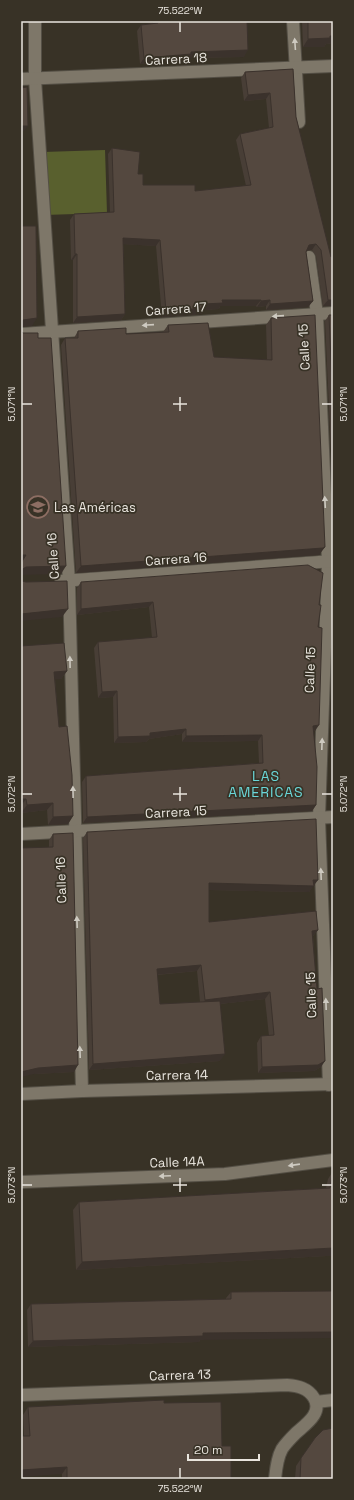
<svg xmlns="http://www.w3.org/2000/svg" width="354" height="1500" font-family="'Space Grotesk',sans-serif">
  <style>
    .green { fill: #59602e }
    .lines { fill: none; stroke-linecap: round; stroke-linejoin: round }
    .minor-casing { stroke: #544f45; stroke-width: 14 }
    .minor { stroke: #7e7769; stroke-width: 12 }
    .wall { fill: #483e36; fill-rule: evenodd }
    .shaded-wall { fill: #3b322c }
    .building { fill: #54483f; stroke: #3b322c }
    .oneway { fill: #cecac1 }
    .ticks { fill: none; stroke: #e9e5de; stroke-width: 1.5 }
    .labels { text-anchor: middle; dominant-baseline: central; stroke-width: 3.5; stroke-linejoin: round; paint-order: stroke }
    .street-label { font-size: 13px; fill: #e9e5de; stroke: #383226 }
    .poi-label { font-size: 13px; fill: #e9e5de; stroke: #383226; text-anchor: start }
    .neighbourhood-label { font-size: 14px; letter-spacing: 1px; fill: #6ad7d8; stroke: #383226 }
    .neatline { fill: none; stroke: #e9e5de; stroke-width: 1.5 }
    .ticks-label { font-size: 10px; text-anchor: middle; fill: #e9e5de }
  </style>
  <rect width="100%" height="100%" fill="#383226"/>
  <polygon class="green" points="105,150 107,213 44,215 43,152"/>
  <g class="lines">
    <g class="minor-casing">
      <g id="minor">
        <polyline points="35,21 35,79 69,581 82,1091"/>
        <polyline points="293,21 299,122"/>
        <polyline points="21,79 333,66"/>
        <polyline points="309,257 317,314 328,562 319,818 329,1085"/>
        <polyline points="21,334 333,313"/>
        <polyline points="61,581 333,561"/>
        <polyline points="21,834 333,817"/>
        <polyline points="21,1094 82,1091 333,1084"/>
        <polyline points="21,1182 225,1174 333,1160"/>
        <path d="M21 1395 287 1385C298 1386 308 1388 314 1398 323 1413 306 1424 296 1433 291 1438 286 1443 282 1449 277 1458 276 1469 275 1479"/>
        <polyline points="316,1402 333,1400"/>
      </g>
    </g>
    <use href="#minor" class="minor"/>
  </g>
  <g class="wall">
    <polygon points="153,21 247,21 244,57 188,58 186,60 140,64 137,31 141,25 153,23"/>
    <polygon points="302,21 333,21 333,43 326,44 324,47 303,47"/>
    <polygon points="293,69 296,117 331,257 333,256 333,306 323,306 316,256 312,250 306,251 306,252 313,301 308,307 266,310 266,306 257,307 256,306 220,306 219,309 204,310 201,314 162,317 156,246 123,244 125,314 121,320 73,323 73,260 71,260 70,220 74,214 110,213 108,154 112,148 138,174 143,185 195,191 246,186 236,140 240,134 269,128 266,99 244,101 241,78 245,72"/>
    <polygon points="333,135 333,151 332,137"/>
    <polygon points="329,315 333,315 333,472 332,474 325,321"/>
    <polygon points="271,318 325,547 320,553 319,555 76,573 61,345 65,338 74,338 78,331 126,334 163,332 168,325 214,357 267,360 266,325"/>
    <polygon points="81,582 319,605 315,731 313,731 316,805 312,811 83,823 82,782 86,776 259,763 258,741 182,742 182,734 149,739 146,742 114,743 113,697 98,698 94,648 98,642 152,638 149,607 77,615 77,588"/>
    <polygon points="21,646 67,671 61,679 55,679 59,727 73,816 68,824 48,825 47,810 21,813"/>
    <path d="M87 832 314 886H313L309 892 209 890V922L318 930 313 936 321 1067 314 1071 258 1073 257 1043 261 1036H269L265 999 220 1004V1061L89 1070 83 838ZM197 971 200 1002 160 1004 157 975Z"/>
    <polygon points="53,834 74,1072 34,1074 49,847 49,840"/>
    <polygon points="333,1171 333,1256 327,1256 76,1270 73,1210 79,1202 326,1188 328,1179"/>
    <polygon points="333,1291 200,1340 199,1342 28,1347 27,1310 31,1304 226,1299 226,1298 231,1292"/>
    <polygon points="164,1403 222,1446 231,1479 62,1479 62,1474 24,1436 23,1415 28,1407"/>
    <polygon points="315,1438 333,1479 295,1479 296,1466"/>
  </g>
  <g class="shaded-wall">
    <polygon points="330,36 333,36 333,43 326,44 324,47 303,47 308,39"/>
    <polygon points="248,50 244,57 188,58 186,60 140,64 144,58 191,52"/>
    <polygon points="270,93 266,99 244,101 248,95"/>
    <polygon points="21,126 28,126 24,131 21,131"/>
    <polygon points="123,238 160,240 156,246 119,244"/>
    <polygon points="316,244 312,250 305,251 309,245"/>
    <polygon points="75,254 77,254 73,260 71,260"/>
    <polygon points="222,300 261,300 256,306 220,306 219,309 204,310 201,314 162,317 166,311"/>
    <polygon points="270,300 266,306 257,307 261,301"/>
    <polygon points="328,300 333,300 333,306 323,306"/>
    <polygon points="313,301 308,307 266,310 270,304"/>
    <polygon points="125,314 121,320 73,323 77,317"/>
    <polygon points="37,318 32,326 21,327 21,322 23,320"/>
    <polygon points="325,547 319,555 76,573 81,566"/>
    <polygon points="21,555 26,555 21,562"/>
    <polygon points="66,566 61,574 21,575 21,570 26,567"/>
    <polygon points="153,602 149,607 77,615 81,609"/>
    <polygon points="68,609 62,617 21,621 21,614"/>
    <polygon points="67,671 61,679 49,680 54,672"/>
    <polygon points="117,691 113,697 98,698 102,692"/>
    <polygon points="319,725 315,731 309,732 313,726"/>
    <polygon points="186,729 182,734 149,739 146,742 114,743 118,737"/>
    <polygon points="262,735 258,741 182,742 186,736"/>
    <polygon points="21,799 26,799 21,806"/>
    <polygon points="53,803 47,810 21,813 27,805"/>
    <polygon points="316,805 312,811 83,823 87,817"/>
    <polygon points="73,816 68,824 48,825 53,817"/>
    <polygon points="318,880 309,892 205,890 209,883"/>
    <polygon points="318,930 313,936 308,937 312,931"/>
    <polygon points="201,965 197,971 153,975 157,969"/>
    <polygon points="270,992 265,999 201,1006 205,1000"/>
    <polygon points="225,1054 220,1061 89,1070 93,1064"/>
    <polygon points="325,1061 321,1067 314,1071 258,1073 262,1067"/>
    <polygon points="78,1065 74,1072 34,1074 21,1077 21,1072 38,1068"/>
    <polygon points="333,1248 333,1256 327,1256 76,1270 82,1262"/>
    <polygon points="333,1332 333,1338 200,1340 199,1342 28,1347 33,1341 203,1333"/>
    <polygon points="67,1467 62,1474 21,1477 21,1470"/>
  </g>
  <g class="building">
    <polygon points="158,21 247,21 248,50 191,52 191,54 144,58 141,25 158,23"/>
    <polygon points="308,21 333,21 333,36 330,36 330,38 308,39"/>
    <polygon points="293,69 296,117 331,257 333,256 333,300 328,300 321,250 316,244 309,245 306,252 313,301 270,304 270,300 261,301 261,300 222,300 223,303 204,304 205,308 166,311 160,240 123,238 125,314 77,317 77,254 75,254 74,214 114,212 112,148 140,152 138,174 143,174 143,185 195,185 195,191 251,185 240,134 273,127 270,93 248,95 245,72"/>
    <polygon points="27,87 28,126 21,126 21,88"/>
    <polygon points="21,226 36,226 37,318 23,320 21,323"/>
    <polygon points="315,315 325,547 323,548 81,566 65,338 78,338 78,331 126,328 126,334 169,332 168,325 208,323 214,357 272,360 271,318"/>
    <polygon points="329,315 333,315 333,407"/>
    <polygon points="21,331 23,333 38,333 38,338 51,338 66,566 26,567 21,570 21,563 26,555 21,555"/>
    <polygon points="308,565 323,573 319,605 321,605 318,627 322,628 319,725 313,726 317,767 316,805 87,817 86,776 263,763 262,735 186,736 186,729 150,733 150,736 118,737 117,691 102,692 98,642 157,637 153,602 81,609 81,582"/>
    <polygon points="21,578 22,581 26,582 67,581 68,609 21,614"/>
    <polygon points="64,643 67,671 54,672 59,727 67,726 72,775 73,816 53,817 53,803 27,805 26,799 21,799 21,646"/>
    <polygon points="316,819 318,880 313,880 314,886 209,883 209,922 316,911 318,930 312,931 317,989 322,988 325,1061 318,1065 262,1067 261,1036 274,1035 270,992 205,1000 201,965 157,969 160,1004 220,1001 225,1054 93,1064 87,832"/>
    <polygon points="73,833 78,1065 38,1068 21,1072 21,848 53,847 53,834"/>
    <polygon points="333,1173 333,1248 82,1262 79,1202 330,1188"/>
    <polygon points="333,1291 333,1332 203,1333 203,1336 33,1341 31,1304 231,1299 231,1292"/>
    <polygon points="164,1400 164,1403 221,1402 222,1446 231,1446 231,1479 67,1479 67,1467 21,1470 21,1436 30,1436 28,1407"/>
    <polygon points="333,1428 333,1479 300,1479 301,1458 315,1438 323,1430"/>
  </g>
  <defs><path id="oneway-solid" d="M-6-.8H1V-3.2L6.5 0L1 3.2V.8H-6Z"/></defs>
  <g class="oneway">
    <use href="#oneway-solid" transform="translate(295 44) rotate(-94)"/>
    <use href="#oneway-solid" transform="translate(278 316) rotate(176)"/>
    <use href="#oneway-solid" transform="translate(148 325) rotate(176)"/>
    <use href="#oneway-solid" transform="translate(325 502) rotate(-93)"/>
    <use href="#oneway-solid" transform="translate(70 662) rotate(-91)"/>
    <use href="#oneway-solid" transform="translate(322 744) rotate(-88)"/>
    <use href="#oneway-solid" transform="translate(73 792) rotate(-91)"/>
    <use href="#oneway-solid" transform="translate(321 874) rotate(-92)"/>
    <use href="#oneway-solid" transform="translate(77 922) rotate(-92)"/>
    <use href="#oneway-solid" transform="translate(326 1004) rotate(-92)"/>
    <use href="#oneway-solid" transform="translate(80 1052) rotate(-92)"/>
    <use href="#oneway-solid" transform="translate(294 1165) rotate(172)"/>
    <use href="#oneway-solid" transform="translate(165 1176) rotate(178)"/>
  </g>
  <path class="ticks" d="M180 22V32M180 397V411M22 404H32M173 404H187M322 404H332M180 787V801M22 794H32M173 794H187M322 794H332M180 1178V1192M22 1185H32M173 1185H187M322 1185H332M180 1468V1478"/>
  <defs>
    <g id="school-ring" transform="scale(1.15)"><circle r="9.5" fill="#383226" stroke="#8d6e63" stroke-width="1.5"/><path d="M0-5L7-2L0 1L-7-2ZM-4 1L0 2.5L4 1V4Q0 6-4 4Z" fill="#8d6e63"/></g>
  </defs>
  <g fill-rule="evenodd">
    <use href="#school-ring" x="38" y="507"/>
  </g>
  <g class="labels">
    <g class="street-label">
      <text transform="translate(176 59) rotate(-3)">Carrera 18</text>
      <text transform="translate(176 309) rotate(-4)">Carrera 17</text>
      <text transform="translate(304 347) rotate(-93)">Calle 15</text>
      <text transform="translate(53 556) rotate(-94)">Calle 16</text>
      <text transform="translate(176 559) rotate(-4)">Carrera 16</text>
      <text transform="translate(310 670) rotate(-88)">Calle 15</text>
      <text transform="translate(176 812) rotate(-3)">Carrera 15</text>
      <text transform="translate(61 880) rotate(-92)">Calle 16</text>
      <text transform="translate(311 995) rotate(-92)">Calle 15</text>
      <text transform="translate(177 1075) rotate(-1)">Carrera 14</text>
      <text transform="translate(177 1162) rotate(-2)">Calle 14A</text>
      <text transform="translate(180 1375) rotate(-2)">Carrera 13</text>
    </g>
    <g class="poi-label">
      <text x="54" y="507">Las Américas</text>
    </g>
    <g class="neighbourhood-label">
      <text x="266" y="776">LAS<tspan x="266" dy="16">AMERICAS</tspan></text>
    </g>
  </g>
  <rect width="354" height="1500" fill="none" stroke="#383226" stroke-width="44"/>
  <path d="M188 1454v6h71v-6" fill="none" stroke="#e9e5de" stroke-width="2"/>
  <text x="194" y="1454" font-size="12" fill="#e9e5de" stroke="#383226" stroke-width="3" paint-order="stroke">20 m</text>
  <rect x="22" y="22" width="310" height="1456" class="neatline"/>
  <g class="ticks-label">
    <text x="180" y="14">75.522°W</text>
    <text transform="translate(11 404) rotate(-90)" y="4">5.071°N</text>
    <text transform="translate(343 404) rotate(-90)" y="4">5.071°N</text>
    <text transform="translate(11 794) rotate(-90)" y="4">5.072°N</text>
    <text transform="translate(343 794) rotate(-90)" y="4">5.072°N</text>
    <text transform="translate(343 1185) rotate(-90)" y="4">5.073°N</text>
    <text transform="translate(11 1185) rotate(-90)" y="4">5.073°N</text>
    <text x="180" y="1492">75.522°W</text>
  </g>
</svg>
